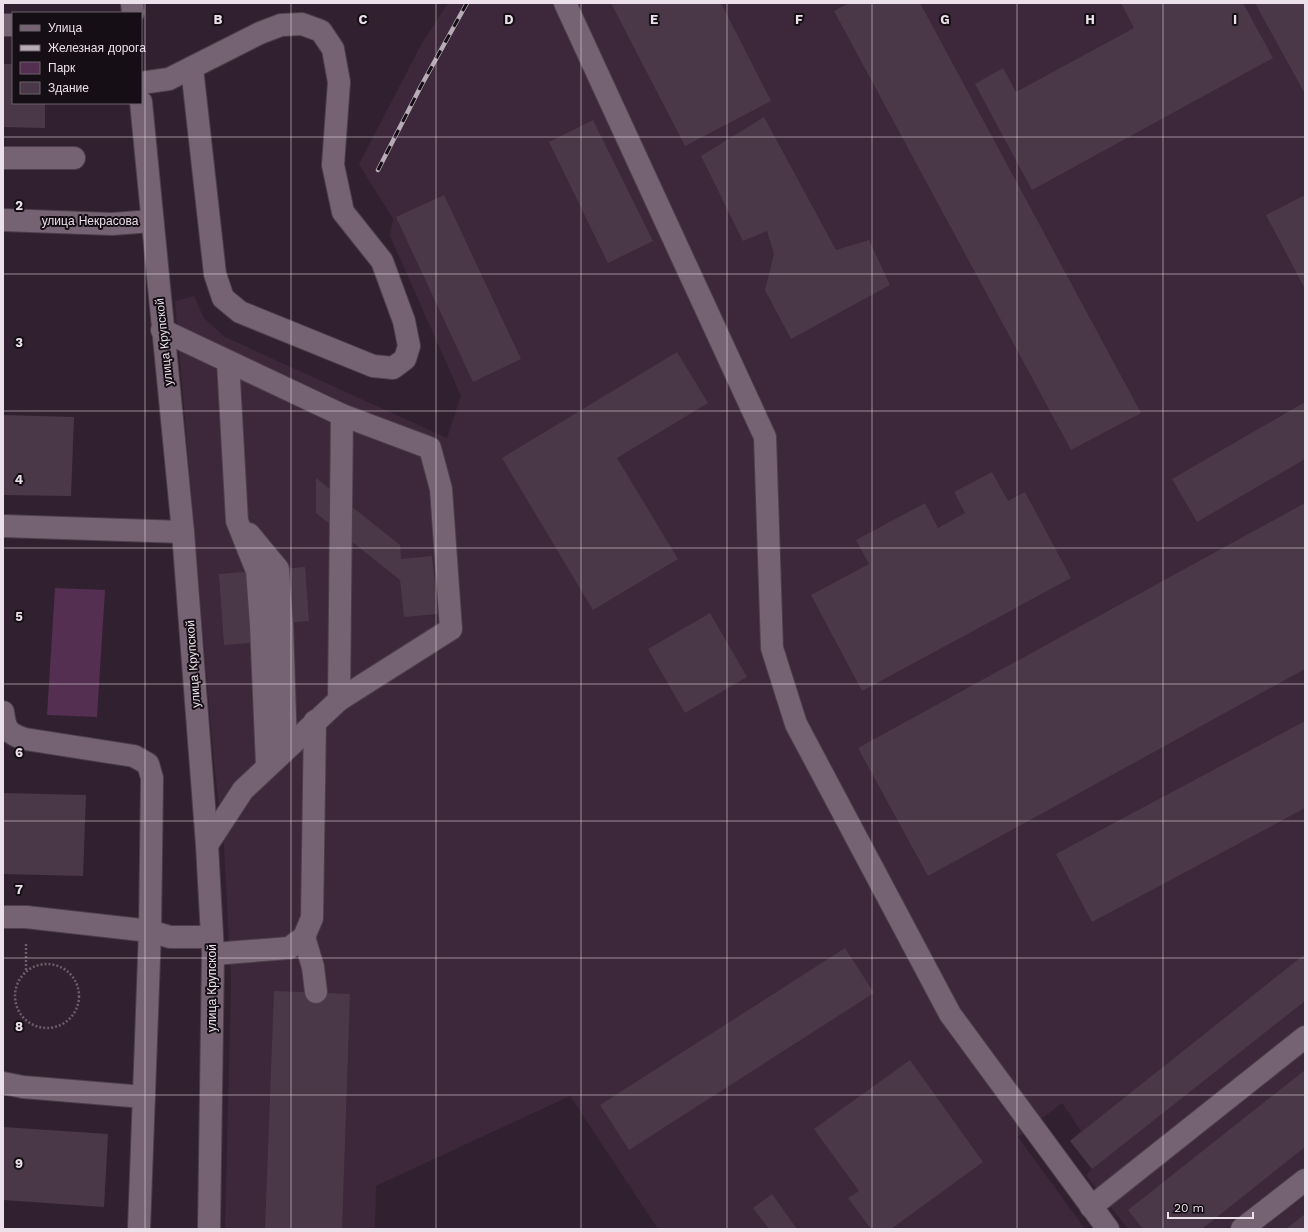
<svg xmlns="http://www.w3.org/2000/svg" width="1308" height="1232" font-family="'Work Sans',sans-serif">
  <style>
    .built { fill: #3c273b }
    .green { fill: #542f51 }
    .building { fill: #4a3848 }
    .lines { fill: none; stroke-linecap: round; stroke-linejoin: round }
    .minor-casing { stroke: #4c3e4a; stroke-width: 24 }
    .path { stroke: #6b5d6a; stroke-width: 2.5; stroke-dasharray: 2 2; stroke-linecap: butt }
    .minor { stroke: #756374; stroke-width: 22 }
    .rail-casing { stroke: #b7abb6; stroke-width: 4.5 }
    .rail { stroke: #150e14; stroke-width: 3; stroke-dasharray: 9; stroke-linecap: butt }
    .grid { fill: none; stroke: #ece1ea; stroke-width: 1; stroke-opacity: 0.55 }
    .labels { text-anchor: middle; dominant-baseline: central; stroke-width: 4; stroke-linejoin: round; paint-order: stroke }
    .street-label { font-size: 12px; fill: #ece1ea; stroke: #150e14 }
    .grid-label { font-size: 13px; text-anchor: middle; font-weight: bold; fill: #ece1ea; stroke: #150e14; stroke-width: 4; stroke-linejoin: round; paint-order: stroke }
  </style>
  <rect width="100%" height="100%" fill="#312130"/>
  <polygon class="built" points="448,3 1305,3 1305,1229 1128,1229 1086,1175 1092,1169 1070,1141 1081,1131 1062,1103 1018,1137 1085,1229 658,1229 570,1096 376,1186 375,1229 225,1229 231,981 224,846 214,763 175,301 194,296 204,318 225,337 447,438 461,396 390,236 393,219 359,164 422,43"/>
  <polygon class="green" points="55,588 105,590 97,717 47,715"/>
  <g class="building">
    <polygon points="611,3 721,3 771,101 685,146"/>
    <polygon points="849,3 920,3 1141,413 1071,450 834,11"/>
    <polygon points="1121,3 1243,3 1273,58 1032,190 975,84 1003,68 1016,92 1134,28"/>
    <polygon points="1255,3 1305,3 1305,94"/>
    <polygon points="3,64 13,64 13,103 45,103 45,128 3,127"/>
    <polygon points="764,117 836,250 869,240 890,285 791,339 765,290 774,254 767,231 743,241 701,156"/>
    <polygon points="593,120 653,241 608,263 549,142"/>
    <polygon points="444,195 521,359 473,382 396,217"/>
    <polygon points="1305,195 1305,289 1266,215"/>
    <polygon points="677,352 708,403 617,458 678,559 593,610 502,458"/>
    <polygon points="1305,402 1305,459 1197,522 1172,479"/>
    <polygon points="3,415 74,417 71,496 3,495"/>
    <polygon points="992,472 1008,501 1025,492 1071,578 862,691 811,595 869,564 856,540 925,503 938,528 965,513 954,492"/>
    <polygon points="316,478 400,545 401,559 432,556 438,614 404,617 400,580 316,513"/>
    <polygon points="1305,503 1305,669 928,876 858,748"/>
    <polygon points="305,567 309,621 251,626 252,643 224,645 219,574"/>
    <polygon points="710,613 747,677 685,713 648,649"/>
    <polygon points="1305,721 1305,808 1092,922 1056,854"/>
    <polygon points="3,793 86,795 83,876 3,874"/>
    <polygon points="845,948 874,993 629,1150 600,1105"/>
    <polygon points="1305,954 1305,1001 1092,1169 1070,1141"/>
    <polygon points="274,991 350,994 342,1229 265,1229"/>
    <polygon points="910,1060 983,1162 891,1229 871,1229 848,1198 859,1191 814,1129"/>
    <polygon points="1305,1070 1305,1147 1202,1229 1143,1229 1128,1210"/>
    <polygon points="3,1127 108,1134 104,1207 3,1200"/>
    <polygon points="772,1194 797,1229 769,1229 753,1208"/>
    <polygon points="1305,1214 1305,1229 1286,1229"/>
  </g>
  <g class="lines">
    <g class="minor-casing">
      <g id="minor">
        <polyline points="132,3 133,13"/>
        <polyline points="565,3 765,437 772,648 796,724 950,1014 1108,1229"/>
        <polyline points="3,25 13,25"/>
        <polyline points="141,83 169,79 260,33 281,25 302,24 321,31 333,49 339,82 333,165 343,212 382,261 404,321 409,346 405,359 393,368 373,366 240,312 223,298 215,274 192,68"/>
        <polyline points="141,102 183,532 207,845 213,954 209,1229"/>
        <polyline points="3,158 74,158"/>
        <polyline points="3,220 112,224 152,221"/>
        <polyline points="162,330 342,415 339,700 243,790 207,845"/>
        <polyline points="228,362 237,521 257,571 261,625 267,765"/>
        <polyline points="3,526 183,532"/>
        <polyline points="249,534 278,569 282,624 286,748"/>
        <polyline points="339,700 451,629 441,489 430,448 342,415"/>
        <path d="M3 712C5 729 8 734 25 739L134 756 148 764 152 778 150 931 139 1229"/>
        <polyline points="3,917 26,917 150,931 170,937 212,937"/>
        <polyline points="304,937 313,967 316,992"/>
        <polyline points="213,954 289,948 304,937 312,918 315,721"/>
        <polyline points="3,1083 23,1087 144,1097"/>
        <polyline points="1091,1207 1305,1037"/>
        <polyline points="1242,1229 1305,1180"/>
      </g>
    </g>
    <g class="path">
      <circle cx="47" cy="996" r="32"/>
      <polyline points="26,970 26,943"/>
    </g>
    <use href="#minor" class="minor"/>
    <g class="rail-casing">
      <polyline id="rail" points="378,170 421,86 467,3"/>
    </g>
    <use href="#rail" class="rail"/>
  </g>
  <path class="grid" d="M145 3V1229M291 3V1229M436 3V1229M581 3V1229M727 3V1229M872 3V1229M1017 3V1229M1163 3V1229M3 137H1305M3 274H1305M3 411H1305M3 548H1305M3 684H1305M3 821H1305M3 958H1305M3 1095H1305"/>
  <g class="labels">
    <g class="street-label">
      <text x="90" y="221">улица Некрасова</text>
      <text transform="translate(164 342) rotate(-96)">улица Крупской</text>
      <text transform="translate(193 664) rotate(-94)">улица Крупской</text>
      <text transform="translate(212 988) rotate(-90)">улица Крупской</text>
    </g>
  </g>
  <g class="grid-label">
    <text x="218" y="24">B</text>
    <text x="363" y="24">C</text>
    <text x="509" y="24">D</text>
    <text x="654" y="24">E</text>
    <text x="799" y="24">F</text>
    <text x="945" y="24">G</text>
    <text x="1090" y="24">H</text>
    <text x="1235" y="24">I</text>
    <text x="19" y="210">2</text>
    <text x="19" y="347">3</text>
    <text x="19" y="484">4</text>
    <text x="19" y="621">5</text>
    <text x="19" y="757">6</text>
    <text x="19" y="894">7</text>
    <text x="19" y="1031">8</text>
    <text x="19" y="1168">9</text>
  </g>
  <rect width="1308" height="1232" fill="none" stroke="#ece1ea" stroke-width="8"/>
  <rect x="12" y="12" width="130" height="92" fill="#150e14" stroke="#6b626a"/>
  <rect x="20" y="25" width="20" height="6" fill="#756374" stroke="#6b626a"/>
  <text x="48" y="32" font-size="12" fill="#ece1ea">Улица</text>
  <rect x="20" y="45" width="20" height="6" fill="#b7abb6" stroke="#6b626a"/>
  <text x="48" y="52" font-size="12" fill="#ece1ea">Железная дорога</text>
  <rect x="20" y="62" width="20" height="12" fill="#542f51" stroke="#6b626a"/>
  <text x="48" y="72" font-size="12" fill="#ece1ea">Парк</text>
  <rect x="20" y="82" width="20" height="12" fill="#4a3848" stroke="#6b626a"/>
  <text x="48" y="92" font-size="12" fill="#ece1ea">Здание</text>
  <path d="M1168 1212v6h85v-6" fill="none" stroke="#ece1ea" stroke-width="2"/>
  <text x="1174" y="1212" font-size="12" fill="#ece1ea" stroke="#150e14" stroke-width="3" paint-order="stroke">20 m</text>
</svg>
